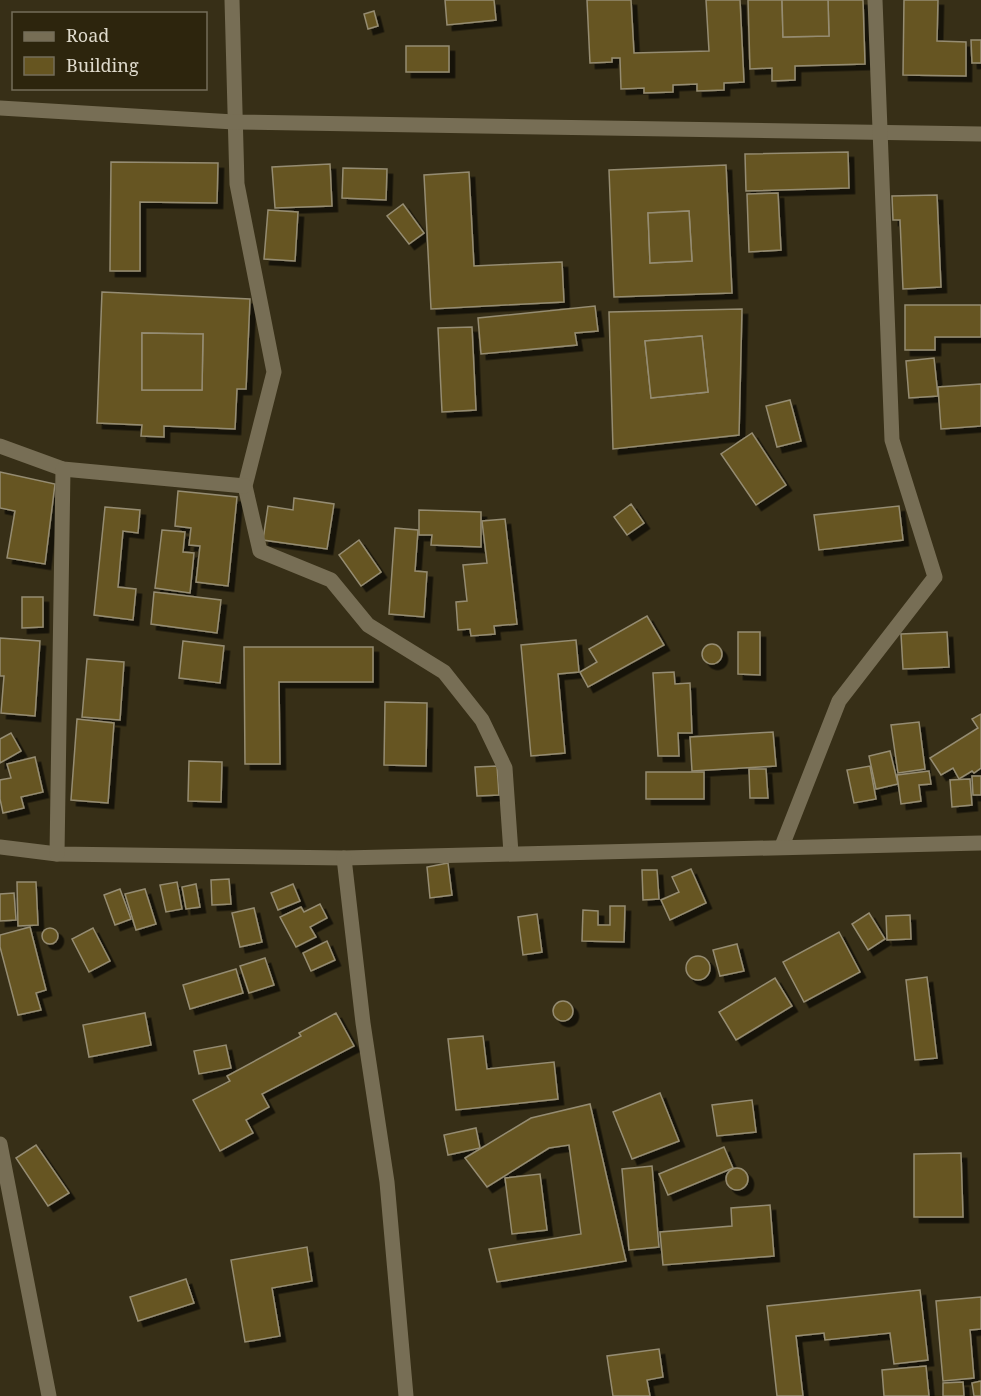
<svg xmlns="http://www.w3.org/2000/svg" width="981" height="1396" font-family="'Noto Serif',serif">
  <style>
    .building { fill: #665520; stroke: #958c72; stroke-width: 1.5; fill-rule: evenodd; filter: url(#shadow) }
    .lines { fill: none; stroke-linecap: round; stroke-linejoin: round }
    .street { stroke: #776e55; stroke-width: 15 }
  </style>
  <defs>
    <filter id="shadow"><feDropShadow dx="5.5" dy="5.5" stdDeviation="0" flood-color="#0009"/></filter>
  </defs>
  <rect width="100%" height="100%" fill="#372f17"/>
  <g class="building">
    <polygon points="445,0 494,0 496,20 447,25"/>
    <polygon points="587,0 631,0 634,53 709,51 706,0 740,0 744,82 724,83 724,90 697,91 697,84 673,85 673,92 644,93 644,88 621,89 620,58 612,58 612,62 590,63"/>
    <polygon points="748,0 782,0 783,37 829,36 828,0 863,0 865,64 795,66 795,80 772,81 772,68 750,69"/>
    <polygon points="782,0 828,0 829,36 783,37"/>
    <polygon points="904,0 938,0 937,41 966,42 966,76 903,75"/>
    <polygon points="374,11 378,26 368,29 364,14"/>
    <polygon points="971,40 981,40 981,63 972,63"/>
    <rect x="406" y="46" width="43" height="26"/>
    <polygon points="848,152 849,188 746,191 745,154"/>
    <polygon points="111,162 218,163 217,203 140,202 140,271 110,271"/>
    <polygon points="330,164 332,206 275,208 272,167"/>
    <path d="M726 165 732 293 614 297 609 170ZM689 211 692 261 650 263 648 213Z"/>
    <polygon points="343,168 387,169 386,200 342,198"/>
    <polygon points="469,172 474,266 562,262 564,302 431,309 424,175"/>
    <polygon points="778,193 781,250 749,252 747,194"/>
    <polygon points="937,195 941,287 903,289 900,220 893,220 892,196"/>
    <polygon points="403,204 424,233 409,244 387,216"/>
    <polygon points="268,210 298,212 295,261 264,259"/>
    <polygon points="689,211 692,261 650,263 648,213"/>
    <path d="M102 292 250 299 246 389H237L235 429 164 426V437L141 436 142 425 97 423ZM142 333 203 334 202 390H142Z"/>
    <polygon points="905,305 981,305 981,337 935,337 935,350 905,350"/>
    <polygon points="595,306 598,331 575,333 577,345 481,354 478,318"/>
    <path d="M742 309 739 435 613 449 609 312ZM702 336 708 392 651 398 645 341Z"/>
    <polygon points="472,327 476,410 442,412 438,328"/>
    <polygon points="142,333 203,334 202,390 142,390"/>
    <polygon points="702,336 708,392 651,398 645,341"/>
    <polygon points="934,358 938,396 909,398 906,361"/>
    <polygon points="981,384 981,426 941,429 938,387"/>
    <polygon points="790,400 801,441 777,447 766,406"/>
    <polygon points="752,433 786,485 756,505 721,454"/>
    <polygon points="0,472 55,484 45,564 7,558 15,511 0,508"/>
    <polygon points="178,491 237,497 228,586 196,582 200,546 189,545 191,528 175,526"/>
    <polygon points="294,498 334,504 327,549 263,540 268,506 293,510"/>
    <polygon points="631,504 644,523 627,535 614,517"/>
    <polygon points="899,506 903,540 819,550 814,515"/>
    <polygon points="105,507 140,510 138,533 123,531 118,587 136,589 133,620 94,615"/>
    <polygon points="419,510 481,512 481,547 431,545 432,535 419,535"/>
    <polygon points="505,519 517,624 494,626 495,634 471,636 470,629 458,630 456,602 467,601 463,565 487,563 482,521"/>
    <polygon points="395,528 418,530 415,571 427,572 424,617 389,614"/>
    <polygon points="162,530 185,532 183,552 194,553 190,593 155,588"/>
    <polygon points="359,540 381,572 361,586 339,555"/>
    <polygon points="154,592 221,600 217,633 151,624"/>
    <polygon points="22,597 43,597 43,627 22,628"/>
    <polygon points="647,616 664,645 588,687 580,672 597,662 589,649"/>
    <polygon points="738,632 760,632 760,675 738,674"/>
    <polygon points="947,632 949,667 903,669 901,634"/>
    <polygon points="0,638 40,641 35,716 1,713 4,676 0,676"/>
    <polygon points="576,640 579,672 558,674 565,753 531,756 521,645"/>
    <polygon points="183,641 224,646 220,683 179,678"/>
    <circle cx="712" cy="654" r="10"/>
    <polygon points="244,647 373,647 373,682 279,682 280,764 245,764"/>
    <polygon points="87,659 124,662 120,720 82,717"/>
    <polygon points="674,672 675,684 690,683 692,733 678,733 679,756 658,756 653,673"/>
    <polygon points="385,702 427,703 426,766 384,765"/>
    <polygon points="981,714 981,768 974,773 972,771 959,779 953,768 941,775 930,758 978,728 972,719"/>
    <polygon points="77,719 114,723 108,803 71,800"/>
    <polygon points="919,722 925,769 898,773 891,725"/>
    <polygon points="773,732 776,766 692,771 690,737"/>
    <polygon points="11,733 21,751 0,763 0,739"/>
    <polygon points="890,751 898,784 876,789 869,756"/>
    <polygon points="35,757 43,792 21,797 24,808 3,813 0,799 0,780 11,778 7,764"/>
    <polygon points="189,761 222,762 221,802 188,801"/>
    <polygon points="497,766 499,795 477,796 475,767"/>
    <polygon points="870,766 876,799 854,803 847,770"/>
    <polygon points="749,769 766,769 768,798 750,798"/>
    <polygon points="929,771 931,784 919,785 921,801 901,804 897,775"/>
    <rect x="646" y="772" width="58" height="27"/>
    <polygon points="972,776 981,776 981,795 973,795"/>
    <polygon points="970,779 972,805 952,807 950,780"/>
    <polygon points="448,863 452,895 430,898 427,867"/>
    <polygon points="691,869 706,903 670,920 661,900 679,892 672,877"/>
    <polygon points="642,870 657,870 659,899 643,900"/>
    <polygon points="229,879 231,904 212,905 211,880"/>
    <polygon points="17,882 36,882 38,925 18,926"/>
    <polygon points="177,882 182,909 166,912 160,885"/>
    <polygon points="196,884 200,907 186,909 182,887"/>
    <polygon points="293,884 300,901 278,910 271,893"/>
    <polygon points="120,889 131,919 115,925 104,895"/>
    <polygon points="145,889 156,924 136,930 125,894"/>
    <polygon points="14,893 16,920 0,921 0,894"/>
    <polygon points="320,904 327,918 310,927 316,937 296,947 280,917 301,907 304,912"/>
    <polygon points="610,906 625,906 624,942 582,941 583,910 598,911 598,925 610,925"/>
    <polygon points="254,908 262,942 240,947 232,913"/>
    <polygon points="869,913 885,939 868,950 852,924"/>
    <polygon points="537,914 542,952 523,955 518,917"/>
    <polygon points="910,915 911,939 887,940 886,916"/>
    <polygon points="30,927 46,990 36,993 41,1010 18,1015 0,947 0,935"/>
    <circle cx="50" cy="936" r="8"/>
    <polygon points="93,928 110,961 89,972 72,939"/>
    <polygon points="839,932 860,972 804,1002 783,962"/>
    <polygon points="327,941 335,960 311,971 303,953"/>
    <polygon points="737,944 744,971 720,976 713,950"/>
    <circle cx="698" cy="968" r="12"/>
    <polygon points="265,958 274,985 249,993 240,966"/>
    <polygon points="236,969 243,993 190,1009 183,985"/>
    <polygon points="927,977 937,1058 915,1060 906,980"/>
    <polygon points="775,978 792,1006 736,1040 719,1012"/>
    <circle cx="563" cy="1011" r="10"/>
    <polygon points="145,1013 151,1045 89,1057 83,1025"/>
    <polygon points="336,1013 354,1046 262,1094 269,1107 246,1120 253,1133 220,1151 193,1100 230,1081 227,1076 301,1036 299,1033"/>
    <polygon points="483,1036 487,1069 554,1062 558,1099 456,1110 448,1039"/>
    <polygon points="226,1045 231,1068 199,1074 194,1051"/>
    <polygon points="660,1093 679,1141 632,1159 613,1112"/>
    <polygon points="752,1100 756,1132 717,1136 712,1105"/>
    <polygon points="590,1104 626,1261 497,1282 489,1249 581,1234 569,1145 549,1148 487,1187 465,1158 531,1118"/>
    <polygon points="476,1128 480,1148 448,1155 444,1135"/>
    <polygon points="36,1145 69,1193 48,1206 16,1158"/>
    <polygon points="724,1147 733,1168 668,1195 659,1174"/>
    <polygon points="961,1153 963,1217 914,1217 914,1154"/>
    <polygon points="652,1166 659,1247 629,1250 622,1169"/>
    <circle cx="737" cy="1179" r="11"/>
    <polygon points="540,1174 547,1230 512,1234 505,1178"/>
    <polygon points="770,1205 774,1256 663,1265 660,1232 732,1226 731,1208"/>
    <polygon points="307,1247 312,1281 272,1288 280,1336 245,1342 231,1260"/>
    <polygon points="186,1279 194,1303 138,1321 130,1297"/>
    <polygon points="920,1290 928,1360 894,1364 890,1333 825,1340 824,1333 796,1336 803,1396 777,1396 767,1306"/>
    <polygon points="981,1297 981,1329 970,1330 974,1378 943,1381 936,1301"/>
    <polygon points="659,1349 663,1377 647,1380 650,1396 613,1396 607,1356"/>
    <polygon points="926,1366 929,1396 884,1396 882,1370"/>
    <polygon points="981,1381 981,1396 974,1396 972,1383"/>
    <polygon points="963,1382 964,1396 943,1396 943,1383"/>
  </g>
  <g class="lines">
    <g class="street">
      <polyline points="232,0 237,184 274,372 245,486 260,551 331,580 368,625 444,672 482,720 505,768 511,853"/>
      <polyline points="0,108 234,122 981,134"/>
      <polyline points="0,446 63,469 245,486"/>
      <polyline points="782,846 839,701 935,577 892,440 875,0"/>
      <polyline points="0,847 57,854 344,858 981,843"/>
      <polyline points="57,854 63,469"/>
      <polyline points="344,858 363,1023 387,1182 406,1396"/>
      <polyline points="0,1144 49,1396"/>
    </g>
  </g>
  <rect x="12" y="12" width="195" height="78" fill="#2d250d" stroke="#746d59" stroke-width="1.5"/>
  <rect x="24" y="32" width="30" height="9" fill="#776e55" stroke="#746d59" stroke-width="1.5"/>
  <text x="66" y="42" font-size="18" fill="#dfdacc">Road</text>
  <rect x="24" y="57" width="30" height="18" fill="#665520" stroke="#746d59" stroke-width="1.5"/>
  <text x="66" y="72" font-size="18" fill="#dfdacc">Building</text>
</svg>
